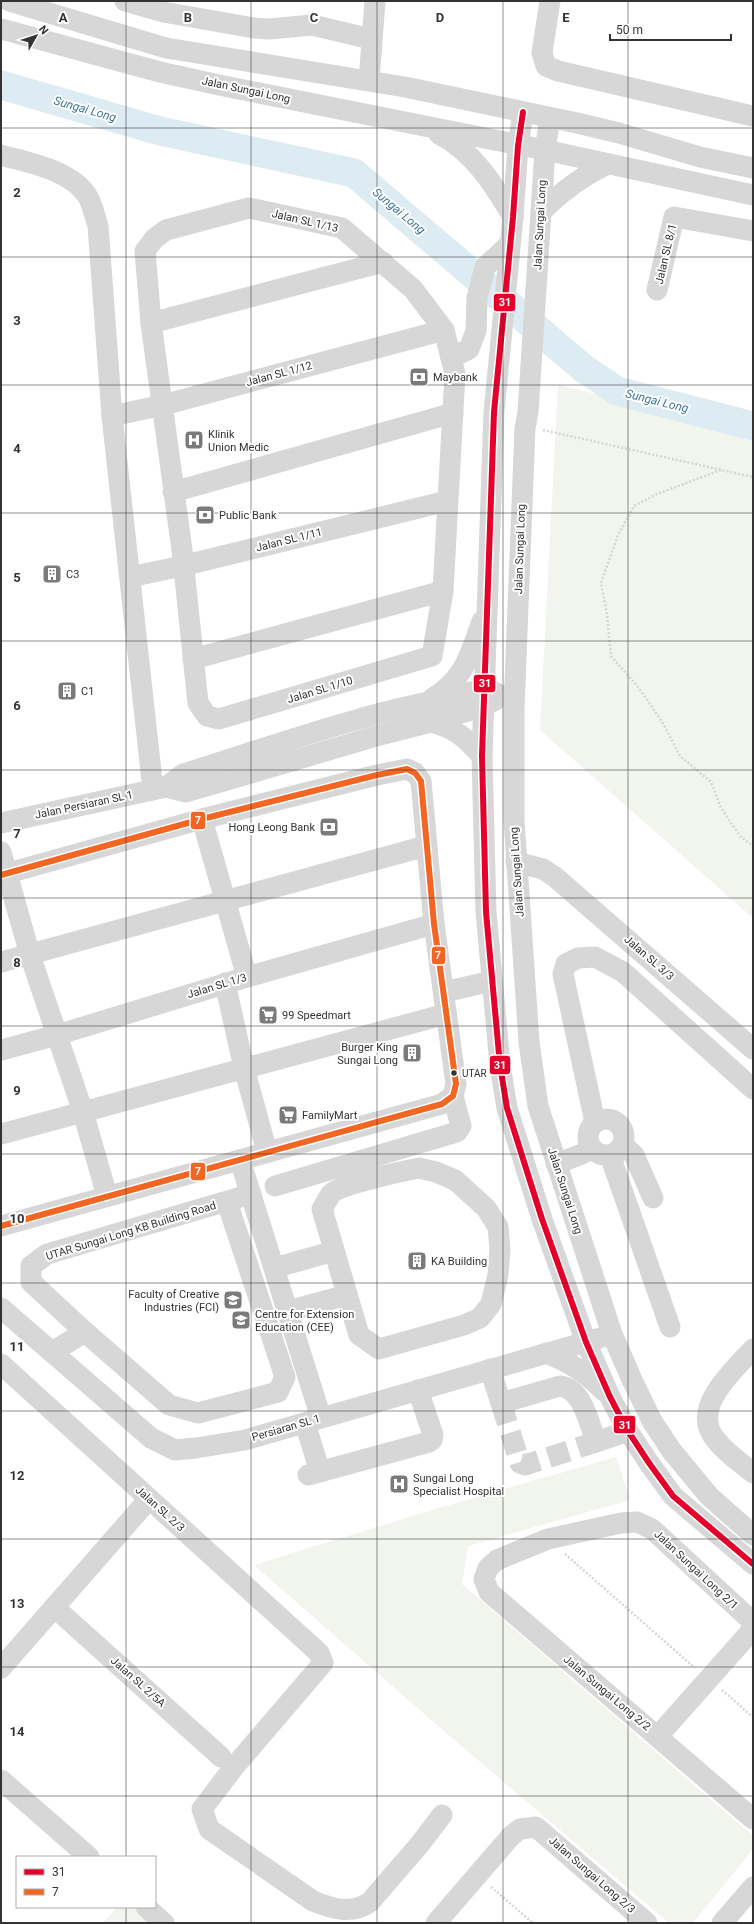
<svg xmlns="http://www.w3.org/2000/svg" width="754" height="1924" font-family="Roboto,sans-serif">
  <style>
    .green { fill: #f1f5ed }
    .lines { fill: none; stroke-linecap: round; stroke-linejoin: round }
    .river { stroke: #ddebf3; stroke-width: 29 }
    .minor-tunnel { stroke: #d6d6d6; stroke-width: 21; stroke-dasharray: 21 10; stroke-linecap: butt }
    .path { stroke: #d6d6d6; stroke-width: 2.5; stroke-dasharray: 2 2; stroke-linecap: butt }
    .minor { stroke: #d7d7d7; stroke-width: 21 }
    .bus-1-casing { stroke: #fff; stroke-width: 9 }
    .bus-2-casing { stroke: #fff; stroke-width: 9 }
    .bus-1 { stroke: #e4002b; stroke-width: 6 }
    .bus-2 { stroke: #f26522; stroke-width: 6 }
    .grid { fill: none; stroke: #333; stroke-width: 1; stroke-opacity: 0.55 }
    .bus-dot { fill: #333; stroke: #fff; stroke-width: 1.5 }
    .labels { text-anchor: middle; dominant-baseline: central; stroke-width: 4; stroke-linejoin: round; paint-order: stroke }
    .bus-label { font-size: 10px; fill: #333; stroke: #fff; text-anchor: start }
    .street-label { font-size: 11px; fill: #333; stroke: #fff }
    .poi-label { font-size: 11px; fill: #333; stroke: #fff; text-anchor: start }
    .water-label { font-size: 12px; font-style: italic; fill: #3f7597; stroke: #fff }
    .grid-label { font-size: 13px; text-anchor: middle; font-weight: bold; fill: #333; stroke: #fff; stroke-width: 4; stroke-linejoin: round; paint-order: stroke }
    .line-badge { stroke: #fff; stroke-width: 1.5 }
    .badge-label { font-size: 11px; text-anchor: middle; font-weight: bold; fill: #fff }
  </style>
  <rect width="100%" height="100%" fill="#fff"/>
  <g class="green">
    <polygon points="558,385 753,431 753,918 540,730"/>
    <polygon points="616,1457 630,1500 468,1546 462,1584 753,1836 753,1849 693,1923 669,1923 438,1726 254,1565 442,1507"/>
    <polygon points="117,1907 133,1907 151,1923 103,1923"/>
  </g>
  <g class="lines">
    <polyline class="river" points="1,85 160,131 354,173 583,368 617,391 753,426"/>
    <polyline class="minor-tunnel" points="501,1403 520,1463 525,1465 596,1442"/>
    <g class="path">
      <polyline points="543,430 753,477"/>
      <polyline points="721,470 657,494 634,506 618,535 601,583 607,614 611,656 639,688 664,725 680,756 711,782 721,808 740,836 753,846"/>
      <polyline points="565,1554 695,1668"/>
      <polyline points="722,1690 753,1717"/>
      <polyline points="491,1887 533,1923"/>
    </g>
    <g class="minor">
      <polyline points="9,1 166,48 405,87 577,123 619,133 700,157 753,168"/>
      <polyline points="125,1 163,12 254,28 269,29 312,25 371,39"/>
      <polyline points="550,1 542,53 546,66 558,71 753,116"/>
      <polyline points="1,29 160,72 219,85 545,150 753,195"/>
      <polyline points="369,81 375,1"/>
      <polyline points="523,112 518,146 513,217 494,412 482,756 486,912 500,1065 507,1108 542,1219 586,1342 610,1397 628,1431 649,1463 673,1496 753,1564"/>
      <polyline points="550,118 545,150 528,412 525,428 514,709 514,820 529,1042 538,1106 612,1334 633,1382 652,1421 671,1450 709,1496 753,1535"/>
      <path d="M439 134C473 151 494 185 513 217"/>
      <path d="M1 155C29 163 72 170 88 197 93 206 95 217 98 226L112 416 153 790"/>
      <polygon points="249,208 342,228 413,289 444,330 455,374 443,591 432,656 219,719 207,716 198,703 182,550 151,323 145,251 154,239 166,230"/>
      <path d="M541 212C561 192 582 176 608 164"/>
      <polyline points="657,290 674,217 753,231"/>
      <polyline points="151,323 383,262"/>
      <polyline points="451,358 469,349 476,331 477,298 485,267 510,244"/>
      <polyline points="112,416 163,405 444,330"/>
      <polyline points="173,492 453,413"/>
      <polyline points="130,577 182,566 447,501"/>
      <polyline points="193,659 443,591"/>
      <path d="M433 698C465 679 470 654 482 621"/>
      <path d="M431 722C456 728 466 739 482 756"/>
      <polyline points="166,787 186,792 380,735 431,722 485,706 497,699"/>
      <polyline points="202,819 247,977"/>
      <path d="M1 823 166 787 183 774C241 756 298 736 356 720 399 707 443 700 486 688L498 694"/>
      <polyline points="1,852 30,955 83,1112 107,1196"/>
      <polyline points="516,862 543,869 555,877 753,1049"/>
      <polyline points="1,875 202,819 377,775 407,769 415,773 421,781 434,924 456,1084 453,1096 442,1104 1,1226"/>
      <polyline points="1,962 426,846"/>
      <polyline points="225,983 244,1068 267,1152"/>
      <polyline points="444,992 492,981"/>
      <polyline points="1,1050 57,1035 247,977 434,924"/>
      <circle cx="606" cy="1137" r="18"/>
      <polyline points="595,1122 563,974 566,964 578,958 595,957 623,972 753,1089"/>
      <polyline points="1,1134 446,1014"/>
      <polyline points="623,1145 634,1155 653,1198"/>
      <polyline points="614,1154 613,1164 670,1327"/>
      <polyline points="240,1160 321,1418"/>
      <polyline points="556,1164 582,1154 591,1148"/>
      <path d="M419 1168 436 1172 455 1180 486 1208 498 1227 500 1250 498 1275 491 1304 480 1318 464 1325 379 1349 359 1335 322 1209C325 1205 328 1197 332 1193 342 1184 403 1171 419 1168Z"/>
      <polyline points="275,1186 457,1132 461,1126 453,1096"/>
      <polyline points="227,1202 285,1377 278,1392 198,1413 169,1405 85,1332 31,1282 31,1266 47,1254 251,1194"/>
      <polyline points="274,1268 334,1251"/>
      <polyline points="1,1308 151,1438 175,1450 196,1448 245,1440 600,1338"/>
      <polyline points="288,1311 347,1295"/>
      <path d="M753 1349C733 1371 689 1409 716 1440 726 1453 741 1463 753 1473"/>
      <polyline points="52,1352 85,1332"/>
      <path d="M546 1353C571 1363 585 1372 604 1391"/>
      <path d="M1 1364 319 1653 323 1663 234 1767 202 1809 209 1829 313 1901C333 1909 351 1915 370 1902L420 1844 442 1815"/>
      <path d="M490 1369 501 1403 560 1386C583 1389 589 1423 596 1442L628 1431"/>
      <polyline points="305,1423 320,1472"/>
      <polyline points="308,1475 429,1442 432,1440 433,1435 418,1390"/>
      <polyline points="54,1607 221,1757"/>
      <polyline points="753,1622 652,1529 637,1522 621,1523 548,1539 497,1560 488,1568 484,1579 489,1592 753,1819"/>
      <polyline points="1,1668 149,1499"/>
      <polyline points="658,1736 753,1629"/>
      <polyline points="1,1780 89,1857"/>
      <polyline points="146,1907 164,1923"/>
      <polyline points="436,1923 511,1836 520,1829 536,1827 647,1923"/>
      <polyline points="722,1923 753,1887"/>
    </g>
    <g class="bus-1-casing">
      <polyline id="bus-1" points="523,112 518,146 513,217 494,412 482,756 486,912 500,1065 507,1108 542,1219 586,1342 610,1397 628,1431 649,1463 673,1496 753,1564"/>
    </g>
    <g class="bus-2-casing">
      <polyline id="bus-2" points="1,875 202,819 377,775 407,769 415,773 421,781 434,924 456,1084 453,1096 442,1104 1,1226"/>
    </g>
    <use href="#bus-1" class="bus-1"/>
    <use href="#bus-2" class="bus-2"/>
  </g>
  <path class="grid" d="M126 1V1857M251 1V1923M377 1V1923M503 1V1923M628 1V1923M1 128H753M1 257H753M1 385H753M1 513H753M1 641H753M1 770H753M1 898H753M1 1026H753M1 1154H753M1 1283H753M1 1411H753M1 1539H753M1 1667H753M1 1796H753M126 1907V1923"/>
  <defs>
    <g id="bank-square" transform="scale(1)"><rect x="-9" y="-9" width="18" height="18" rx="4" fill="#7a7a7a" stroke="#fff"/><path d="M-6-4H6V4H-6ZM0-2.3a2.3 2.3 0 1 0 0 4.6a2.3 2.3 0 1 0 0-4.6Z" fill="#fff"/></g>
    <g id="hospital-square" transform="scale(1)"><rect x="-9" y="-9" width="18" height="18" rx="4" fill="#7a7a7a" stroke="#fff"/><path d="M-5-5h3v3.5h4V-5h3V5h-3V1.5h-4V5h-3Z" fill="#fff"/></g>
    <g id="building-square" transform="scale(1)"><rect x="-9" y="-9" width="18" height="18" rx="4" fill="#7a7a7a" stroke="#fff"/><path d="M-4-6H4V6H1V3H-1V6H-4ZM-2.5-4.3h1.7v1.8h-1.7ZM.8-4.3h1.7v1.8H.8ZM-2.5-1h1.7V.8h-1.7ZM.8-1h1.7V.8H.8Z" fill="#fff"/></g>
    <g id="supermarket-square" transform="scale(1)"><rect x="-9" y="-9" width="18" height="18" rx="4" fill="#7a7a7a" stroke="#fff"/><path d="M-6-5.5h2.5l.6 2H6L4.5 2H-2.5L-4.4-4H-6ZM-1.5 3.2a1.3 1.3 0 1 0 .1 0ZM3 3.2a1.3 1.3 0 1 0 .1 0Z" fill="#fff"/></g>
    <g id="university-square" transform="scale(1)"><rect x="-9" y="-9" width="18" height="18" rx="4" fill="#7a7a7a" stroke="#fff"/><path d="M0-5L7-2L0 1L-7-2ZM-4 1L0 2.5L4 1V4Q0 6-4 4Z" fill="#fff"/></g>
  </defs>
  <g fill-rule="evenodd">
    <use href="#bank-square" x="419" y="377"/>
    <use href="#hospital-square" x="194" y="440"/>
    <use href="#bank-square" x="205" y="515"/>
    <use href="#building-square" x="52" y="574"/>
    <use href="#building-square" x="67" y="691"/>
    <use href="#bank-square" x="329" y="827"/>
    <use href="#supermarket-square" x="268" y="1015"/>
    <use href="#building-square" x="412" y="1053"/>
    <use href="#supermarket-square" x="288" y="1115"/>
    <use href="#building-square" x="417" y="1261"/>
    <use href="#university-square" x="233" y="1300"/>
    <use href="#university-square" x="241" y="1320"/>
    <use href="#hospital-square" x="399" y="1484"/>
  </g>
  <circle class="bus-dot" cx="454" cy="1073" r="3.5"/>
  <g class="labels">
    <g class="bus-label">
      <text x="462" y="1073">UTAR</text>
    </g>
    <g class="street-label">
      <text transform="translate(246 90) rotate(12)">Jalan Sungai Long</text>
      <text transform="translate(305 221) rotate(13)">Jalan SL 1/13</text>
      <text transform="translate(540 225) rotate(-87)">Jalan Sungai Long</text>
      <text transform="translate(666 254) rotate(-77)">Jalan SL 8/1</text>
      <text transform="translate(279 374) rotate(-15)">Jalan SL 1/12</text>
      <text transform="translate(289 540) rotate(-14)">Jalan SL 1/11</text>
      <text transform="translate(520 549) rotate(-88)">Jalan Sungai Long</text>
      <text transform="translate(320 690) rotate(-17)">Jalan SL 1/10</text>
      <text transform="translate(84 805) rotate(-12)">Jalan Persiaran SL 1</text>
      <text transform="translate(517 872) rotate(-94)">Jalan Sungai Long</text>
      <text transform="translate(649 958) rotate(41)">Jalan SL 3/3</text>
      <text transform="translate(217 986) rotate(-17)">Jalan SL 1/3</text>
      <text transform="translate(565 1191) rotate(72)">Jalan Sungai Long</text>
      <text transform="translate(131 1231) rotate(-17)">UTAR Sungai Long KB Building Road</text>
      <text transform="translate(286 1428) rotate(-16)">Persiaran SL 1</text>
      <text transform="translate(160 1509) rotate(42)">Jalan SL 2/3</text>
      <text transform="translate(696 1570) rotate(43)">Jalan Sungai Long 2/1</text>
      <text transform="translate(138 1682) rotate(42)">Jalan SL 2/5A</text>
      <text transform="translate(607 1693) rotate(40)">Jalan Sungai Long 2/2</text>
      <text transform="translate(592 1875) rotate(41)">Jalan Sungai Long 2/3</text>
    </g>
    <g class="poi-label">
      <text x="433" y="377">Maybank</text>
      <text x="208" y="434">Klinik<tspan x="208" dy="13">Union Medic</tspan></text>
      <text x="219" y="515">Public Bank</text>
      <text x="66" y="574">C3</text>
      <text x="81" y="691">C1</text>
      <text x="315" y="827" text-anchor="end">Hong Leong Bank</text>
      <text x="282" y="1015">99 Speedmart</text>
      <text x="398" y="1047" text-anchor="end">Burger King<tspan x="398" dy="13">Sungai Long</tspan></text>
      <text x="302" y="1115">FamilyMart</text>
      <text x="431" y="1261">KA Building</text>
      <text x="219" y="1294" text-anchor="end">Faculty of Creative<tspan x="219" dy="13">Industries (FCI)</tspan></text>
      <text x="255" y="1314">Centre for Extension<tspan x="255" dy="13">Education (CEE)</tspan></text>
      <text x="413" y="1478">Sungai Long<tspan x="413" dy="13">Specialist Hospital</tspan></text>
    </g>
    <g class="water-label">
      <text transform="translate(85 109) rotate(16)">Sungai Long</text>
      <text transform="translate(399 211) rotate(40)">Sungai Long</text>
      <text transform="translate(657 401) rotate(14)">Sungai Long</text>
    </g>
  </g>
  <g class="grid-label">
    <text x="63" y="22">A</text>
    <text x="188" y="22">B</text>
    <text x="314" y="22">C</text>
    <text x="440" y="22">D</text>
    <text x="566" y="22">E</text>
    <text x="17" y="197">2</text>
    <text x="17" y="325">3</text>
    <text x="17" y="453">4</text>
    <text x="17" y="582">5</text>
    <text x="17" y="710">6</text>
    <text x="17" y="838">7</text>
    <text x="17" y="967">8</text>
    <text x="17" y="1095">9</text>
    <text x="17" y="1223">10</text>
    <text x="17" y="1351">11</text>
    <text x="17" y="1480">12</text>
    <text x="17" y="1608">13</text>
    <text x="17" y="1736">14</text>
  </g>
  <g class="line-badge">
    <rect x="493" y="293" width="23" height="19" rx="4" fill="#e4002b"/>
    <rect x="473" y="674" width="23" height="19" rx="4" fill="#e4002b"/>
    <rect x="190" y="811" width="16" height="19" rx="4" fill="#f26522"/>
    <rect x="431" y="946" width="15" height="19" rx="4" fill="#f26522"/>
    <rect x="489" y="1055" width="22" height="20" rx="4" fill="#e4002b"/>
    <rect x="190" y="1162" width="16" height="19" rx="4" fill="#f26522"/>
    <rect x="613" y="1415" width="23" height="19" rx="4" fill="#e4002b"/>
  </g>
  <g class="badge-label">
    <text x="505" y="306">31</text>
    <text x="485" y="687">31</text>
    <text x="198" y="824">7</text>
    <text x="438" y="959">7</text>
    <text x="500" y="1069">31</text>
    <text x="198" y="1175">7</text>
    <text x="625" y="1429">31</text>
  </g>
  <rect width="754" height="1924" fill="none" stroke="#333333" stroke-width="4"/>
  <rect x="16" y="1856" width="140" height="52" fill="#ffffff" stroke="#adadad"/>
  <rect x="24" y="1869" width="20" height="6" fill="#e4002b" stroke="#adadad"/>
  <text x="52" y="1876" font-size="12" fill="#333333">31</text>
  <rect x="24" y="1889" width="20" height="6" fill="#f26522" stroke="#adadad"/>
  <text x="52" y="1896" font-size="12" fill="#333333">7</text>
  <g transform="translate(36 36) rotate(51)" stroke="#ffffff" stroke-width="3" paint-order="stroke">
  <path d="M0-3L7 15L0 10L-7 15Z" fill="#333333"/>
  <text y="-6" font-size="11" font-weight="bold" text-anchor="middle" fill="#333333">N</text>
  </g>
  <path d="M610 34v6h121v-6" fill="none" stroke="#333333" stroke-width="2"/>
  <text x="616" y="34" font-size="12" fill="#333333" stroke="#ffffff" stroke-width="3" paint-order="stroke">50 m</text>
</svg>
